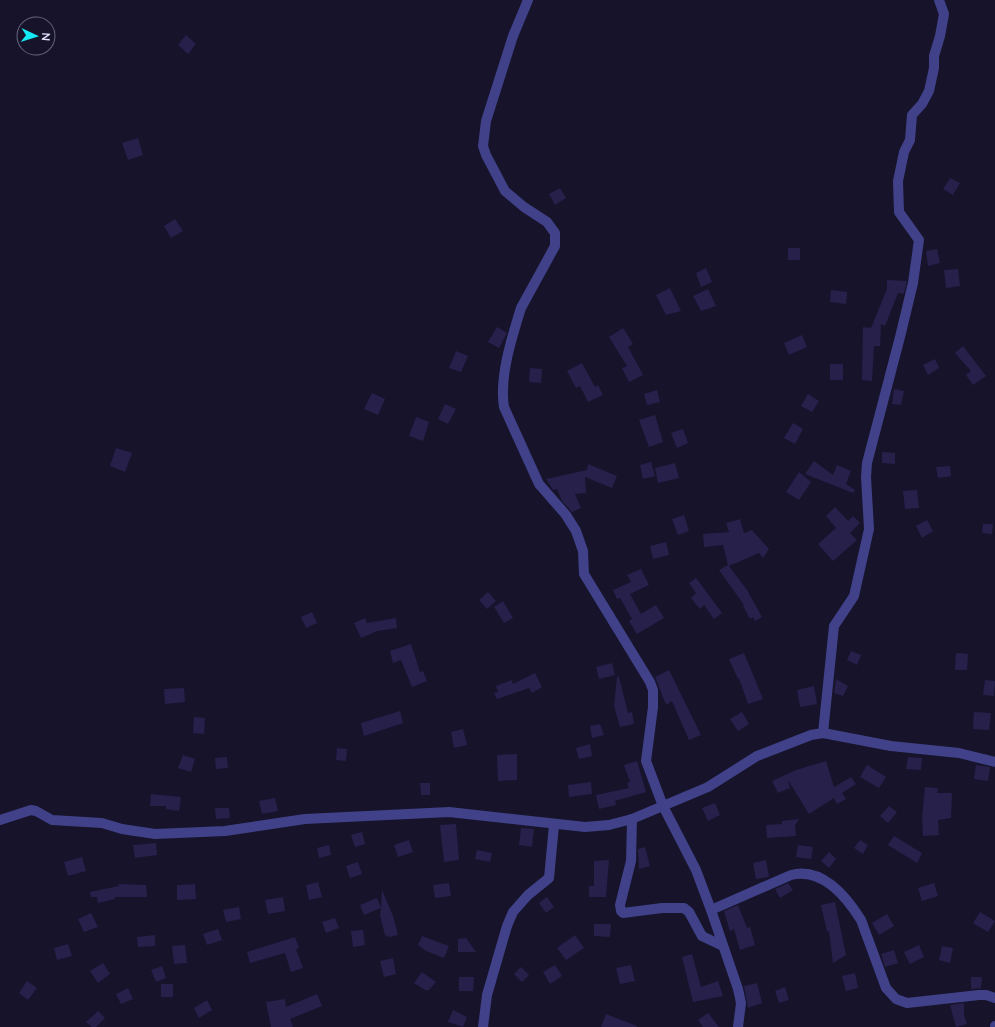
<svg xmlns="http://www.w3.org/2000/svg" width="995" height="1027" font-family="Lato,sans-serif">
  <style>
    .building { fill: #26204b }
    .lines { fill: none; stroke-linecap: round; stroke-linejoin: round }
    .minor { stroke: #404188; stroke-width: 10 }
  </style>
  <rect width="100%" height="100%" fill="#16132b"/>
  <g class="building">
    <polygon points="186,35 196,44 188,54 178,45"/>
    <polygon points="138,138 143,155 128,160 122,143"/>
    <polygon points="950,178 960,183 953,195 943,189"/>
    <polygon points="560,188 566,198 555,205 549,194"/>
    <polygon points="175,219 183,231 171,238 164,226"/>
    <rect x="788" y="248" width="12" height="12"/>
    <polygon points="937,249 940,263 928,266 926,251"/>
    <polygon points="706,268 712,282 701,287 696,273"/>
    <polygon points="958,269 960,286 946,288 944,270"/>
    <polygon points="887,280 907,281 904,294 898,293 885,326 881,324 880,346 874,346 872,381 862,380 863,327 871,328 887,289"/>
    <polygon points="670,288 681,311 666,315 656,295"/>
    <polygon points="708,289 716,306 701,311 693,296"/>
    <polygon points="831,290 847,292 846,304 830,302"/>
    <polygon points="497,327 507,333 499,348 488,342"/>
    <polygon points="623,328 633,344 628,347 643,375 629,382 622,368 627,366 609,337"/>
    <polygon points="802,335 807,347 789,355 784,343"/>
    <polygon points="963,346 986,376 973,385 966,375 971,371 955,353"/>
    <polygon points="456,351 468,356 461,372 449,368"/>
    <polygon points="935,359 939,368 928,375 923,365"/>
    <polygon points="582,363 595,387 598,385 603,395 588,402 580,386 576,388 567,371"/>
    <rect x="830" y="364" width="13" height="16"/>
    <polygon points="530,368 542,369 541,383 529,382"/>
    <polygon points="894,389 904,391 901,405 892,404"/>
    <polygon points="657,390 660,402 647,405 644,394"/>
    <polygon points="372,393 385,399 378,415 364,409"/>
    <polygon points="808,394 819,401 812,412 801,406"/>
    <polygon points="445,404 456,409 448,424 438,419"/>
    <polygon points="655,415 663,442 649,447 639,420"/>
    <polygon points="416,417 429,422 423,441 409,436"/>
    <polygon points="793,423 803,429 795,444 784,438"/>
    <polygon points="683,429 688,443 677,448 671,433"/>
    <polygon points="116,448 132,453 125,472 110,466"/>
    <polygon points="882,452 895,453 895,464 882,463"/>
    <polygon points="814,461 833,475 837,465 851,471 846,484 855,490 853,493 805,474"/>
    <polygon points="651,462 655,476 643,479 640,465"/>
    <polygon points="675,463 679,478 658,483 655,468"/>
    <polygon points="588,464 617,476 612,488 585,477 586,493 575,494 581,508 572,512 562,501 557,489 553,490 546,479 587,470"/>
    <polygon points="950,466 951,476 938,478 936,467"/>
    <polygon points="799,472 811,482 799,500 786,492"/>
    <polygon points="917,490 919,508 905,509 903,491"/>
    <polygon points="835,507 848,521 853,516 860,523 850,533 857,540 833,561 818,544 836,528 826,516"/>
    <polygon points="684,515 689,531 678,535 672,519"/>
    <polygon points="740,519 744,533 752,530 769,549 763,558 759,553 729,566 747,590 762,617 755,621 753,617 750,619 743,606 744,605 719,570 728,565 723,545 704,547 703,534 729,532 726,523"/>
    <polygon points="927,520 933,531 922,538 916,526"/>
    <polygon points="983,524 993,524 992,534 982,533"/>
    <polygon points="666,542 669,555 653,559 650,546"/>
    <polygon points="641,569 649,585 630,594 641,614 656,605 664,618 637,634 629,621 632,619 620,598 617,599 613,590 631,582 627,575"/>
    <polygon points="696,578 722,613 714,619 704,605 700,609 691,598 696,593 689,583"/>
    <polygon points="488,592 496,601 487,609 479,600"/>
    <polygon points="503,601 513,618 504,623 494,607"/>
    <polygon points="312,612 317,623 306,628 301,617"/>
    <polygon points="365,618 367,623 396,618 397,628 377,631 361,638 354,623"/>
    <polygon points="411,644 420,672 423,671 427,681 412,687 401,660 393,663 390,651"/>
    <polygon points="851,651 861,655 857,665 847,660"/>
    <polygon points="744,653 763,699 748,704 739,678 738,679 729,659"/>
    <polygon points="956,653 968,654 967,670 955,670"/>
    <polygon points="612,663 615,675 599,679 596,667"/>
    <polygon points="669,670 701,735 689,740 672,701 666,705 655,677"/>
    <polygon points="535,673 542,687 532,693 529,688 497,699 494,693 498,692 496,686 512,680 513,684"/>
    <polygon points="617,677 619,677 628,713 632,712 634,724 620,727 614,706"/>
    <polygon points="836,679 848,686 843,696 834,693"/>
    <polygon points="985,680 995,681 994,696 983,695"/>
    <polygon points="814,686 817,704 800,707 797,690"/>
    <polygon points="184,688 185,702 165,704 164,689"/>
    <polygon points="400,711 403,723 364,736 361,723"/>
    <polygon points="742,712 749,724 738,731 730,719"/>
    <polygon points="974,712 991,713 989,730 973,729"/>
    <polygon points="194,717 205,718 204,734 193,733"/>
    <polygon points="600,724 604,735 592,738 590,726"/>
    <polygon points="463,729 467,745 454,748 451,732"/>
    <polygon points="590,744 592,756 579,759 576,748"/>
    <polygon points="337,748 347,749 346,761 336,760"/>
    <polygon points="517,754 517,780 498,781 497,755"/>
    <polygon points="183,755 195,759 191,772 178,768"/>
    <polygon points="227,757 228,768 216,769 215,758"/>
    <polygon points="908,757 922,758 921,770 906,769"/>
    <polygon points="637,761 646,792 615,801 616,805 599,809 596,795 629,788 627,783 630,782 624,765"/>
    <polygon points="826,761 834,787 851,777 856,784 842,793 846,799 837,804 834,798 809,814 788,780 790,788 778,793 772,781 796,770"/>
    <polygon points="867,765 886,777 879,788 860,777"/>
    <polygon points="976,765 990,767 988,781 974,779"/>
    <polygon points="591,782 592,794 569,797 568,785"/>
    <polygon points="420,783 430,783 430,795 421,795"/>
    <polygon points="925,787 938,788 937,793 952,793 951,818 938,820 939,835 923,836 922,820"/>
    <polygon points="151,794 181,797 179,811 166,809 166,806 150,806"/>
    <polygon points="275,798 278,811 262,814 259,801"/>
    <polygon points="715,803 720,815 708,821 702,808"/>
    <polygon points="889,806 897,812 888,823 880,816"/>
    <polygon points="215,808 229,808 230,818 216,819"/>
    <polygon points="799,819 795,825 796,836 767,838 766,825 782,824 782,821"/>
    <polygon points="456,824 459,860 444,862 440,825"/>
    <polygon points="521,828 534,829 532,847 519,845"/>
    <polygon points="362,832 365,844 355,847 351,835"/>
    <polygon points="894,836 922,853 917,863 888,845"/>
    <polygon points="409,840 413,852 398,857 394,845"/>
    <polygon points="860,840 868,845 863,854 854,848"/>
    <polygon points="156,843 157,855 135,858 133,845"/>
    <polygon points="329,845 331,855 319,858 317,848"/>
    <polygon points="798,845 813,847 811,859 796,857"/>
    <polygon points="645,847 650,866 639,869 638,849"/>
    <polygon points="477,850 492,853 490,862 475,859"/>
    <polygon points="829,852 836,859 829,868 821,861"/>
    <polygon points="82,857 86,871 68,876 64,862"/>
    <polygon points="609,860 606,897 589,897 589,886 594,886 594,861"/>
    <polygon points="766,860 769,877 756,879 753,863"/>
    <polygon points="358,862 362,874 350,878 346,866"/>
    <polygon points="318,882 322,897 309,900 306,885"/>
    <polygon points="449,883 451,896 435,898 433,885"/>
    <polygon points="788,883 793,890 780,898 775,889"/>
    <polygon points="934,883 938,896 922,901 918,888"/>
    <polygon points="119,884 146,885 147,897 115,897 115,899 98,903 97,897 91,897 90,892 119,886"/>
    <polygon points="195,884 196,899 177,900 177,885"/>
    <polygon points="382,890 393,916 398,935 389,937 385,935 380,915 381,908 364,915 360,905 377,898 381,908"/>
    <polygon points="283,897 285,911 268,914 265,900"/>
    <polygon points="547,897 554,907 546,913 539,903"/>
    <polygon points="835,902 846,955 833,963 829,931 827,932 821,905"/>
    <polygon points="738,905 747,928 750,927 755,945 740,950 734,929 730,931 724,911"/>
    <polygon points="239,907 241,919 226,922 223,910"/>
    <polygon points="980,912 995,921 988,932 973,923"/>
    <polygon points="91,913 98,927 84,932 78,919"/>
    <polygon points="887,914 894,926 879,935 872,923"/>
    <polygon points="335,918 339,928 326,933 322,922"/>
    <polygon points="594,924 611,924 610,937 594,936"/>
    <polygon points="218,929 222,940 207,945 203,934"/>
    <polygon points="363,930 365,945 353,947 351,931"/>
    <polygon points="155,935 155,946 138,947 137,937"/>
    <polygon points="575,935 584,948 566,960 557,948"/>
    <polygon points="422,936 449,946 444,958 426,951 418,945"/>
    <polygon points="295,937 299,948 296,949 303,968 291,972 285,953 250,963 247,952"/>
    <polygon points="466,938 476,952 458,952 458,939"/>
    <polygon points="68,944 72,956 57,960 54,948"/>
    <polygon points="185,945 187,963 174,964 172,946"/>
    <polygon points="919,945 924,957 910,964 904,952"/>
    <polygon points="942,946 953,948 950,963 939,960"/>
    <polygon points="894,950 898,963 885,967 881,954"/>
    <polygon points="692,954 701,987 718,981 723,996 693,1002 682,957"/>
    <polygon points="393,958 396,974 384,977 380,961"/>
    <polygon points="103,963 110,974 98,983 90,971"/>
    <polygon points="555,965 562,976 550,984 543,972"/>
    <polygon points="631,965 635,981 620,984 616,968"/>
    <polygon points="162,966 166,978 156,982 151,970"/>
    <polygon points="521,967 529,975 522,982 514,974"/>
    <polygon points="422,972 436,982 429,990 425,990 414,983"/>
    <polygon points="855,973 858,988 846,991 842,976"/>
    <polygon points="459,977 474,977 473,991 459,991"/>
    <polygon points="971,977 982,977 981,988 971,989"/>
    <polygon points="27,981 37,988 28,1000 19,993"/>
    <polygon points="757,983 762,1003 748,1008 744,986"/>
    <rect x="161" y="984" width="12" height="13"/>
    <polygon points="785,987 789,1000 779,1003 775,991"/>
    <polygon points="128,988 133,999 121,1004 116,994"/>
    <polygon points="317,994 322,1006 290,1019 293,1027 271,1027 266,1002 285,999 286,1007"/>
    <polygon points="207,1000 212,1010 199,1018 194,1008"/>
    <polygon points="964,1003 964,1015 967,1024 956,1027 950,1005"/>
    <polygon points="453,1010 467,1017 463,1027 448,1022"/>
    <polygon points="98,1011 105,1018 96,1027 92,1027 86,1022"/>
    <polygon points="708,1013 719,1027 703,1027 698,1020"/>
    <polygon points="606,1014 637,1026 637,1027 601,1027"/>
  </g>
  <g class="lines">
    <g class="minor">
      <path d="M528 0 513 36 486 121 483 146 486 155 505 191 524 207 547 222 555 233V246L521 308C512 337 499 377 504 407L539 484 566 515 576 531 583 551 584 574 650 682 653 690V707L646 761 663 806 696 870 711 910 738 989 741 1003 738 1027"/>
      <polyline points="823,733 834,626 854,596 869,529 866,477 867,463 900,337 913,283 919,240 899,212 898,181 904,152 910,140 912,115 922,104 929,91 934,68 934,56 940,36 944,14 939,0"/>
      <polyline points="632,819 631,861 620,905 621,911 623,913 662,908 684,908 689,912 702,936 723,946"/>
      <polyline points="0,820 31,810 36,811 52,820 102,823 122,829 155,834 225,831 305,819 449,812 585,827 609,825 632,819 708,787 757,756 811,735 823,733 891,746 959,753 995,762"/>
      <path d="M711 910 791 875C822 867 846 896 861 920L886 988 896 999 907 1003 979 995H986L995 998"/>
      <polyline points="483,1027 487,995 507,926 513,912 528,895 549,878 554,825"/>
      <polyline points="995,1027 995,1026"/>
    </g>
  </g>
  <g transform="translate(36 36) rotate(94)"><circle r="19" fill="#16132b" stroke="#67657f"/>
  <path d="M0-3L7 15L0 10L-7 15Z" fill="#14e8f4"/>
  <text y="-6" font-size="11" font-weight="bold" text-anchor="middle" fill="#e1dffd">N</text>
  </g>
</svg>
